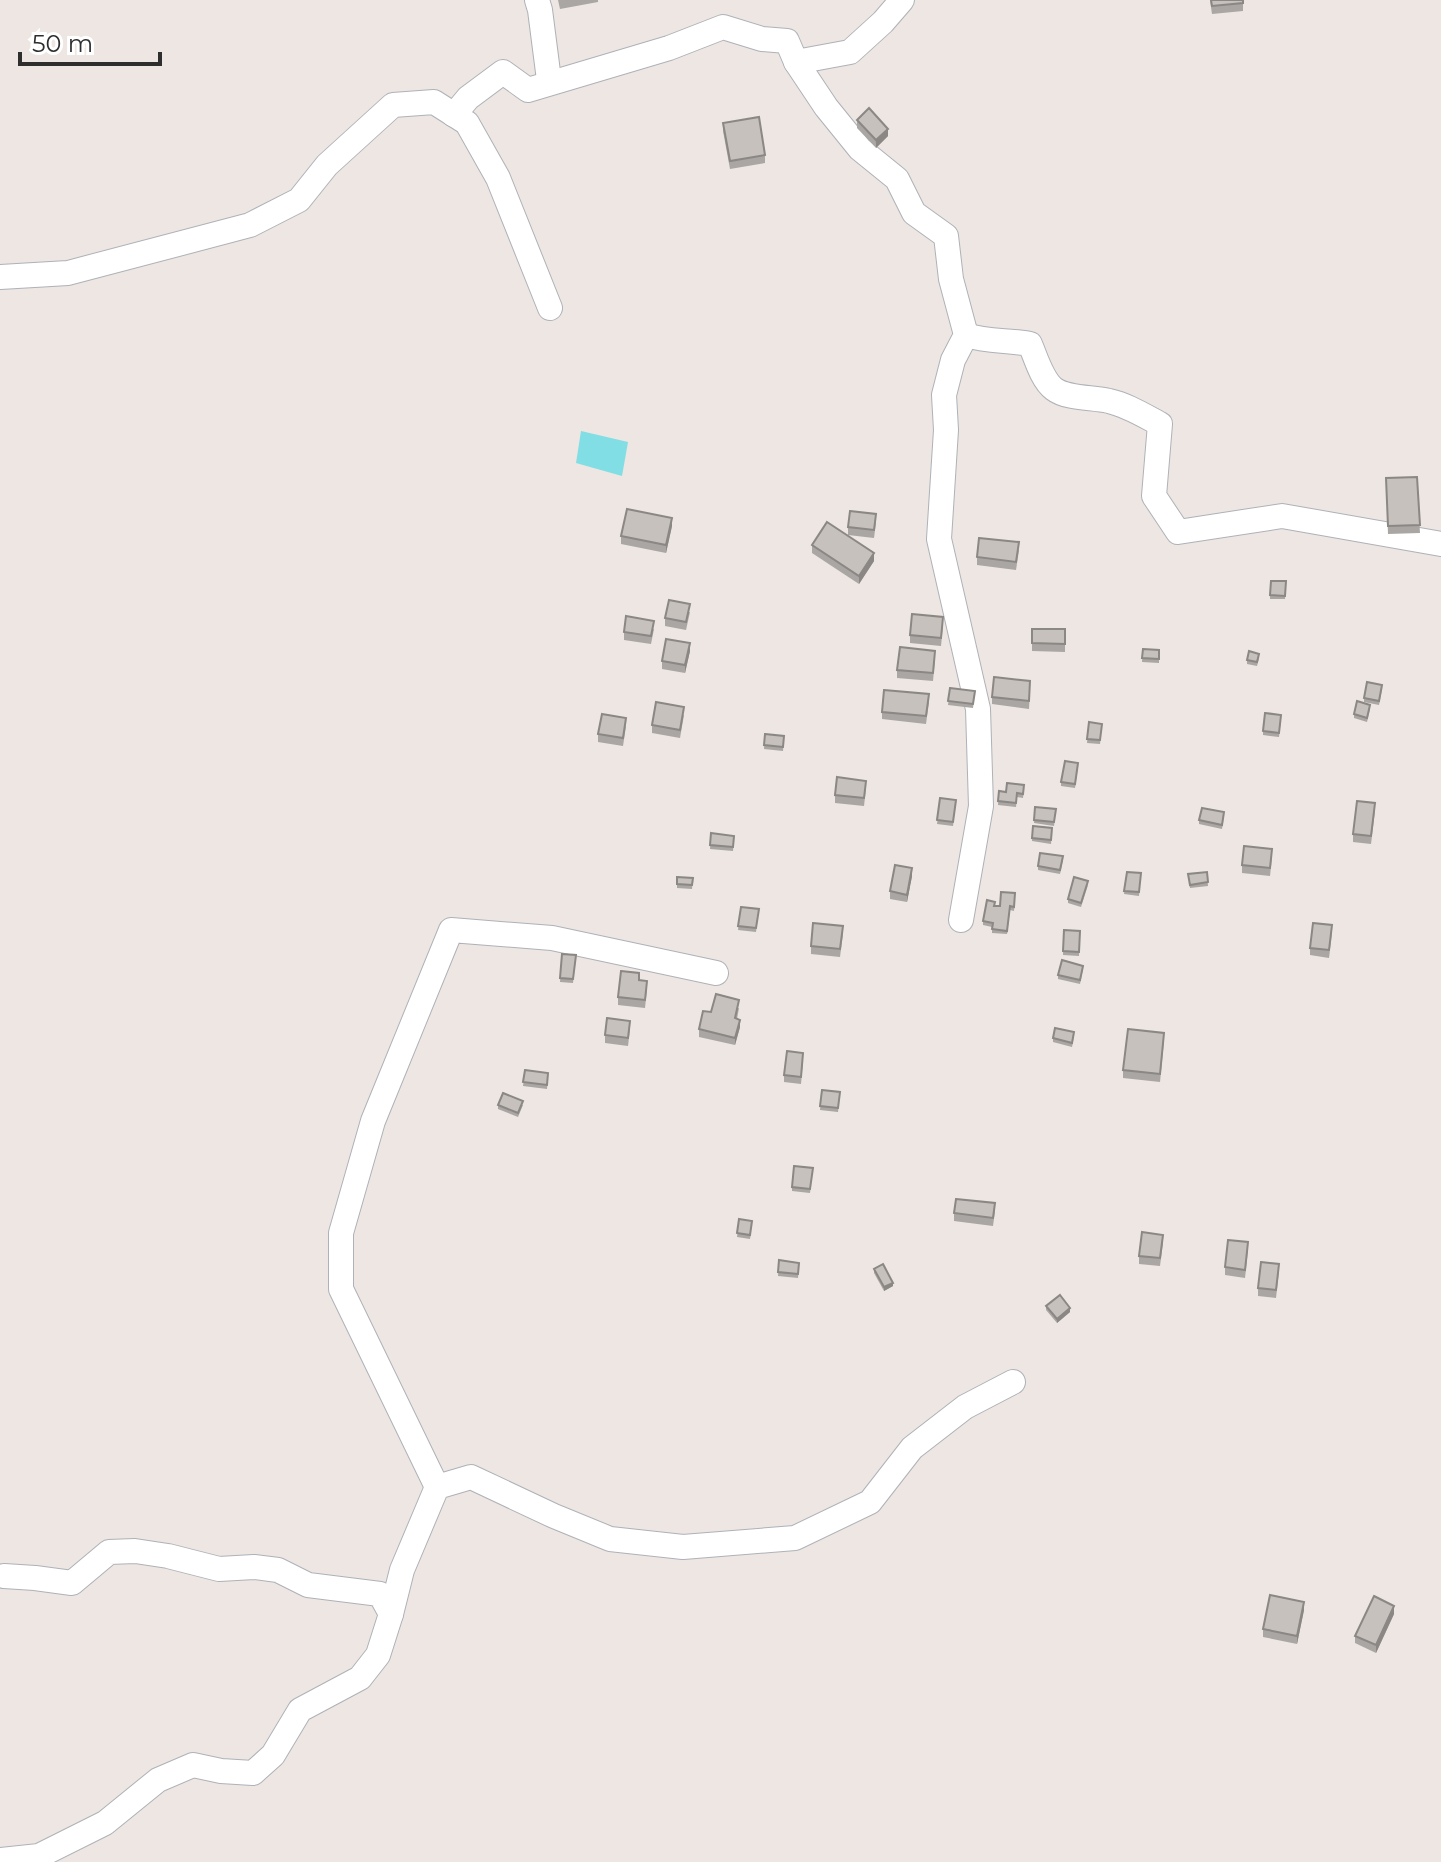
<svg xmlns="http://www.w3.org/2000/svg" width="1441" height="1862" font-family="Montserrat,sans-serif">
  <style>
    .water { fill: #80dee4 }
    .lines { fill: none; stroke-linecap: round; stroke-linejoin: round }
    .minor-casing { stroke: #aeb2b8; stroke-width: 26 }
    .minor { stroke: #fff; stroke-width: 24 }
    .wall { fill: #aaa6a3 }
    .shaded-wall { fill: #8b8784 }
    .building { fill: #c6c1bd; stroke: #8b8784; stroke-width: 2 }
  </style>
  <rect width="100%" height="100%" fill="#ede6e2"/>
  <polygon class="water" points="581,431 628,442 622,476 576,463"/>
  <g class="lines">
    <g class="minor-casing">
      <g id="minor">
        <polyline points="537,0 540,10 549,80"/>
        <polyline points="796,62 850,52 883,22 902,0"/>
        <polyline points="454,115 468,98 503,72 528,90 669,48 723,27 762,39 787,41 796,62 826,107 860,149 897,179 914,213 946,236 951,279 966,335 953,360 944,395 946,430 939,539 978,709 981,806 961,920"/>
        <polyline points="0,277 68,273 250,225 299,200 327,165 393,105 434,102 467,123 498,178 550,308"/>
        <path d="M966 335C986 342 1009 340 1030 344 1036 358 1042 380 1054 389 1067 399 1093 397 1109 401 1127 405 1143 415 1160 424L1154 496 1178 532 1282 516 1441 544"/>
        <polyline points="437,1487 341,1289 341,1233 373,1121 451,930 552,938 716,973"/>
        <polyline points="391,1614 402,1570 437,1487 471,1477 554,1516 610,1539 683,1547 795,1538 870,1502 912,1448 965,1407 1013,1382"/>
        <polyline points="0,1860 39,1856 105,1823 158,1780 193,1765 221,1771 253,1773 273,1755 300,1710 360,1678 378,1655 391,1614 380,1594 308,1585 278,1570 254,1567 219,1569 168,1556 135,1551 109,1552 72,1583 35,1578 4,1576"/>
      </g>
    </g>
    <use href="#minor" class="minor"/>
  </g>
  <g class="wall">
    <polygon points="558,0 598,0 598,2 560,9"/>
    <polygon points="1210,0 1243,0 1243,11 1212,14"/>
    <polygon points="857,120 888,136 876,148 857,128"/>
    <polygon points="723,123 765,155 765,163 730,169 723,131"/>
    <polygon points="1417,477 1420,533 1388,534 1386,478"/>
    <polygon points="876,522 874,538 848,535 848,527"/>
    <polygon points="672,526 666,553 621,544 621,536"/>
    <polygon points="812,545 874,561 859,584 812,553"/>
    <polygon points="1019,550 1016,570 977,565 977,557"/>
    <polygon points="1286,581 1285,599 1270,599 1270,595"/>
    <polygon points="690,612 686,630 665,626 665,618"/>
    <polygon points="943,625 941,646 910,643 910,635"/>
    <polygon points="654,629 651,644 624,640 624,632"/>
    <polygon points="1032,629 1065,629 1065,652 1032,651"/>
    <polygon points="1143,649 1159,650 1159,663 1142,662"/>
    <polygon points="690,651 685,673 662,669 662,661"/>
    <polygon points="1259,658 1257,666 1247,664 1247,660"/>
    <polygon points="935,659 933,681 897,678 897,670"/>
    <polygon points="950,688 975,691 973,708 948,705"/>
    <polygon points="1030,689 1029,709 992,704 992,697"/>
    <polygon points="1382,689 1379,705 1364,702 1364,698"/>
    <polygon points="929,702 926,724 882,719 882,712"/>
    <polygon points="1370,709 1367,722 1354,718 1354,714"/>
    <polygon points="684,715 680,738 652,733 652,725"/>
    <polygon points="1281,719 1279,737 1263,735 1263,731"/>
    <polygon points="1089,722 1102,724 1100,744 1087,743"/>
    <polygon points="626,726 623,746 598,742 598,734"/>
    <polygon points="765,734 784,736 783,751 764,749"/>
    <polygon points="1078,767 1075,788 1061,786 1061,782"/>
    <polygon points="1024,785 1023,798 1017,797 1016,807 998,805 999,791 1006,792"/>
    <polygon points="866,788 864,806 835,803 835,795"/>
    <polygon points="940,798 956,800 953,826 937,824"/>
    <polygon points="1035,807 1056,809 1054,826 1034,823"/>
    <polygon points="1375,811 1371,844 1353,842 1353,834"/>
    <polygon points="1224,816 1222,829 1199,824 1199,820"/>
    <polygon points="1033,826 1052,828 1051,844 1032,841"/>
    <polygon points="711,833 734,836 733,851 710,849"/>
    <polygon points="1272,857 1270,876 1242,873 1242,865"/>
    <polygon points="1063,860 1060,874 1038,870 1038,866"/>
    <polygon points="1127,872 1141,873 1139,896 1124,894"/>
    <polygon points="1207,872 1208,886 1190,888 1188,874"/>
    <polygon points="912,876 907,902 890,899 890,891"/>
    <polygon points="677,877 693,878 692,889 677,888"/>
    <polygon points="1088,885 1081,907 1068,903 1068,899"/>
    <polygon points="1015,893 1014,911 1010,910 1007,934 992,933 992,927 983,925 983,921 994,905 1000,906"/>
    <polygon points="741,907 759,909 756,932 738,930"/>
    <polygon points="1064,930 1080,931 1079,956 1063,955"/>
    <polygon points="1332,933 1329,958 1310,955 1310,948"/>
    <polygon points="843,934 840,957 811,954 811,946"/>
    <polygon points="562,954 576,955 573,983 560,982"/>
    <polygon points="1083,969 1080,984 1058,979 1058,975"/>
    <polygon points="639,980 647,989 645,1008 618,1005 618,997"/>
    <polygon points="739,1008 737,1019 740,1027 735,1045 699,1037 699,1029 711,1012"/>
    <polygon points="630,1029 628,1046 605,1043 605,1035"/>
    <polygon points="1074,1036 1072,1047 1053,1042 1053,1038"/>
    <polygon points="1164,1041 1160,1082 1123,1078 1123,1070"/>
    <polygon points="803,1061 801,1084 784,1082 784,1075"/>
    <polygon points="525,1070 548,1073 547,1089 523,1086"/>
    <polygon points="822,1090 840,1092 838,1112 820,1110"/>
    <polygon points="498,1105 523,1105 518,1117 498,1109"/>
    <polygon points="813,1168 810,1193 792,1191 792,1187"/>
    <polygon points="995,1211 993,1226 954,1221 954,1213"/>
    <polygon points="739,1219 752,1221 750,1239 737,1237"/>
    <polygon points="1163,1243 1160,1266 1139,1264 1139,1256"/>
    <polygon points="1248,1250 1245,1278 1225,1275 1225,1267"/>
    <polygon points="779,1260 799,1263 798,1278 778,1276"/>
    <polygon points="874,1269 893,1286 884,1291 874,1273"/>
    <polygon points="1279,1271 1276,1298 1258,1296 1258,1288"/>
    <polygon points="1046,1306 1070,1312 1057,1323 1046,1310"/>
    <polygon points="1304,1610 1297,1644 1263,1637 1263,1629"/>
    <polygon points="1394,1614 1376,1653 1355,1643 1355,1636"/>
  </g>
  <g class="shaded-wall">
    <polygon points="888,129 888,136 876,148 876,140"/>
    <polygon points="672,518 672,526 666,553 666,545"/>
    <polygon points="874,553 874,561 859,584 859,576"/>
    <polygon points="690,643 690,651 685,673 685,665"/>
    <polygon points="912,868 912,876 907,902 907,895"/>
    <polygon points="740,1020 740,1027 735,1045 735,1038"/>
    <polygon points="893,1283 893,1286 884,1291 884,1287"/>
    <polygon points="1070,1308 1070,1312 1057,1323 1057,1319"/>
    <polygon points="1304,1602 1304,1610 1297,1644 1297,1636"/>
    <polygon points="1394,1606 1394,1614 1376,1653 1376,1645"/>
  </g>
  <g class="building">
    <polygon points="1211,0 1243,0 1243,3 1212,6"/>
    <polygon points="869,108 888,129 876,140 857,120"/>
    <polygon points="759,117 765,155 730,161 723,123"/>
    <polygon points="1417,477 1420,525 1388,526 1386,478"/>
    <polygon points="627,509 672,518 666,545 621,536"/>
    <polygon points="850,511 876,514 874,530 848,527"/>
    <polygon points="827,522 874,553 859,576 812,545"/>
    <polygon points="979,538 1019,542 1016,562 977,557"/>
    <polygon points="1271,581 1286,581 1285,596 1270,595"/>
    <polygon points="669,600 690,604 686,622 665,618"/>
    <polygon points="912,614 943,617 941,638 910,635"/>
    <polygon points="626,616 654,621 651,636 624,632"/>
    <polygon points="1032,629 1065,629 1065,644 1032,643"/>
    <polygon points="666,639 690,643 685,665 662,661"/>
    <polygon points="900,647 935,651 933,673 897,670"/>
    <polygon points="1143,649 1159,650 1159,659 1142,658"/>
    <polygon points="1249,651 1259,654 1257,662 1247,660"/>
    <polygon points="994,677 1030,681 1029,701 992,697"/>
    <polygon points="1367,682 1382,685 1379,701 1364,698"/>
    <polygon points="950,688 975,691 973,704 948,701"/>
    <polygon points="884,690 929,694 926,716 882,712"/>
    <polygon points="1357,701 1370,705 1367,718 1354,714"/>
    <polygon points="656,702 684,707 680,730 652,725"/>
    <polygon points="1265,713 1281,715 1279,733 1263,731"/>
    <polygon points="602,714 626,718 623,738 598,734"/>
    <polygon points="1089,722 1102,724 1100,740 1087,739"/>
    <polygon points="765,734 784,736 783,747 764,745"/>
    <polygon points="1065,761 1078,763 1075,784 1061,782"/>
    <polygon points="837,777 866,781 864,798 835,795"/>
    <polygon points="1007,783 1024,785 1023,794 1017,793 1016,803 998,801 999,791 1006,792"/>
    <polygon points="940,798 956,800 953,822 937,820"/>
    <polygon points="1357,801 1375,803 1371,836 1353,834"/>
    <polygon points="1035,807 1056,809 1054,822 1034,820"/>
    <polygon points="1202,808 1224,812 1222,825 1199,820"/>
    <polygon points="1033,826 1052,828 1051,840 1032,838"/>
    <polygon points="711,833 734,836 733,847 710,845"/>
    <polygon points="1244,846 1272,849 1270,868 1242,865"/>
    <polygon points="1040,853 1063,856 1060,870 1038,866"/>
    <polygon points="895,865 912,868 907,895 890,891"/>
    <polygon points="1127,872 1141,873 1139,892 1124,891"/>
    <polygon points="1207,872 1208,882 1190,885 1188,874"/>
    <polygon points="677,877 693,878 692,885 677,884"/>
    <polygon points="1074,877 1088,881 1081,903 1068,899"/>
    <polygon points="1001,892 1015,893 1014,907 1010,906 1007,931 992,929 993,923 983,921 987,900 995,902 994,906 1000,906"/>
    <polygon points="741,907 759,909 756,928 738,926"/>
    <polygon points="813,923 843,926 840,949 811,946"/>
    <polygon points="1313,923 1332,925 1329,950 1310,948"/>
    <polygon points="1064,930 1080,931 1079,952 1063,951"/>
    <polygon points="562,954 576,955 573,979 560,978"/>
    <polygon points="1062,960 1083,966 1080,980 1058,975"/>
    <polygon points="621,971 639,973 639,980 647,981 645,1000 618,997"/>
    <polygon points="716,994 739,1000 735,1018 740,1020 735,1038 699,1029 703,1011 711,1012"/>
    <polygon points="607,1018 630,1021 628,1038 605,1035"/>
    <polygon points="1055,1028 1074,1032 1072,1043 1053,1038"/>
    <polygon points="1128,1029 1164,1033 1160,1074 1123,1070"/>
    <polygon points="787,1051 803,1053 801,1077 784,1075"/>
    <polygon points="525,1070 548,1073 547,1085 523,1082"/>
    <polygon points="822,1090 840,1092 838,1108 820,1106"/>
    <polygon points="503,1093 523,1101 518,1113 498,1105"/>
    <polygon points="794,1166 813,1168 810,1189 792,1187"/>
    <polygon points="956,1199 995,1203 993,1218 954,1213"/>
    <polygon points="739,1219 752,1221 750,1235 737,1233"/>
    <polygon points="1142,1232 1163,1235 1160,1258 1139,1256"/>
    <polygon points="1228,1240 1248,1242 1245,1270 1225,1267"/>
    <polygon points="779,1260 799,1263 798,1274 778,1272"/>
    <polygon points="1261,1262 1279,1264 1276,1290 1258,1288"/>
    <polygon points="883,1264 893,1283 884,1287 874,1269"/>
    <polygon points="1060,1295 1070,1308 1057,1319 1046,1306"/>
    <polygon points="1270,1595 1304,1602 1297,1636 1263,1629"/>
    <polygon points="1374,1596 1394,1606 1376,1645 1355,1636"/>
  </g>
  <path d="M20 52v12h140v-12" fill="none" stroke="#2e2e2e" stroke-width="4"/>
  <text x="32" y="52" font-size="24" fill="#2e2e2e" stroke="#ffffff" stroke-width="6" paint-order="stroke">50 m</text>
</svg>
